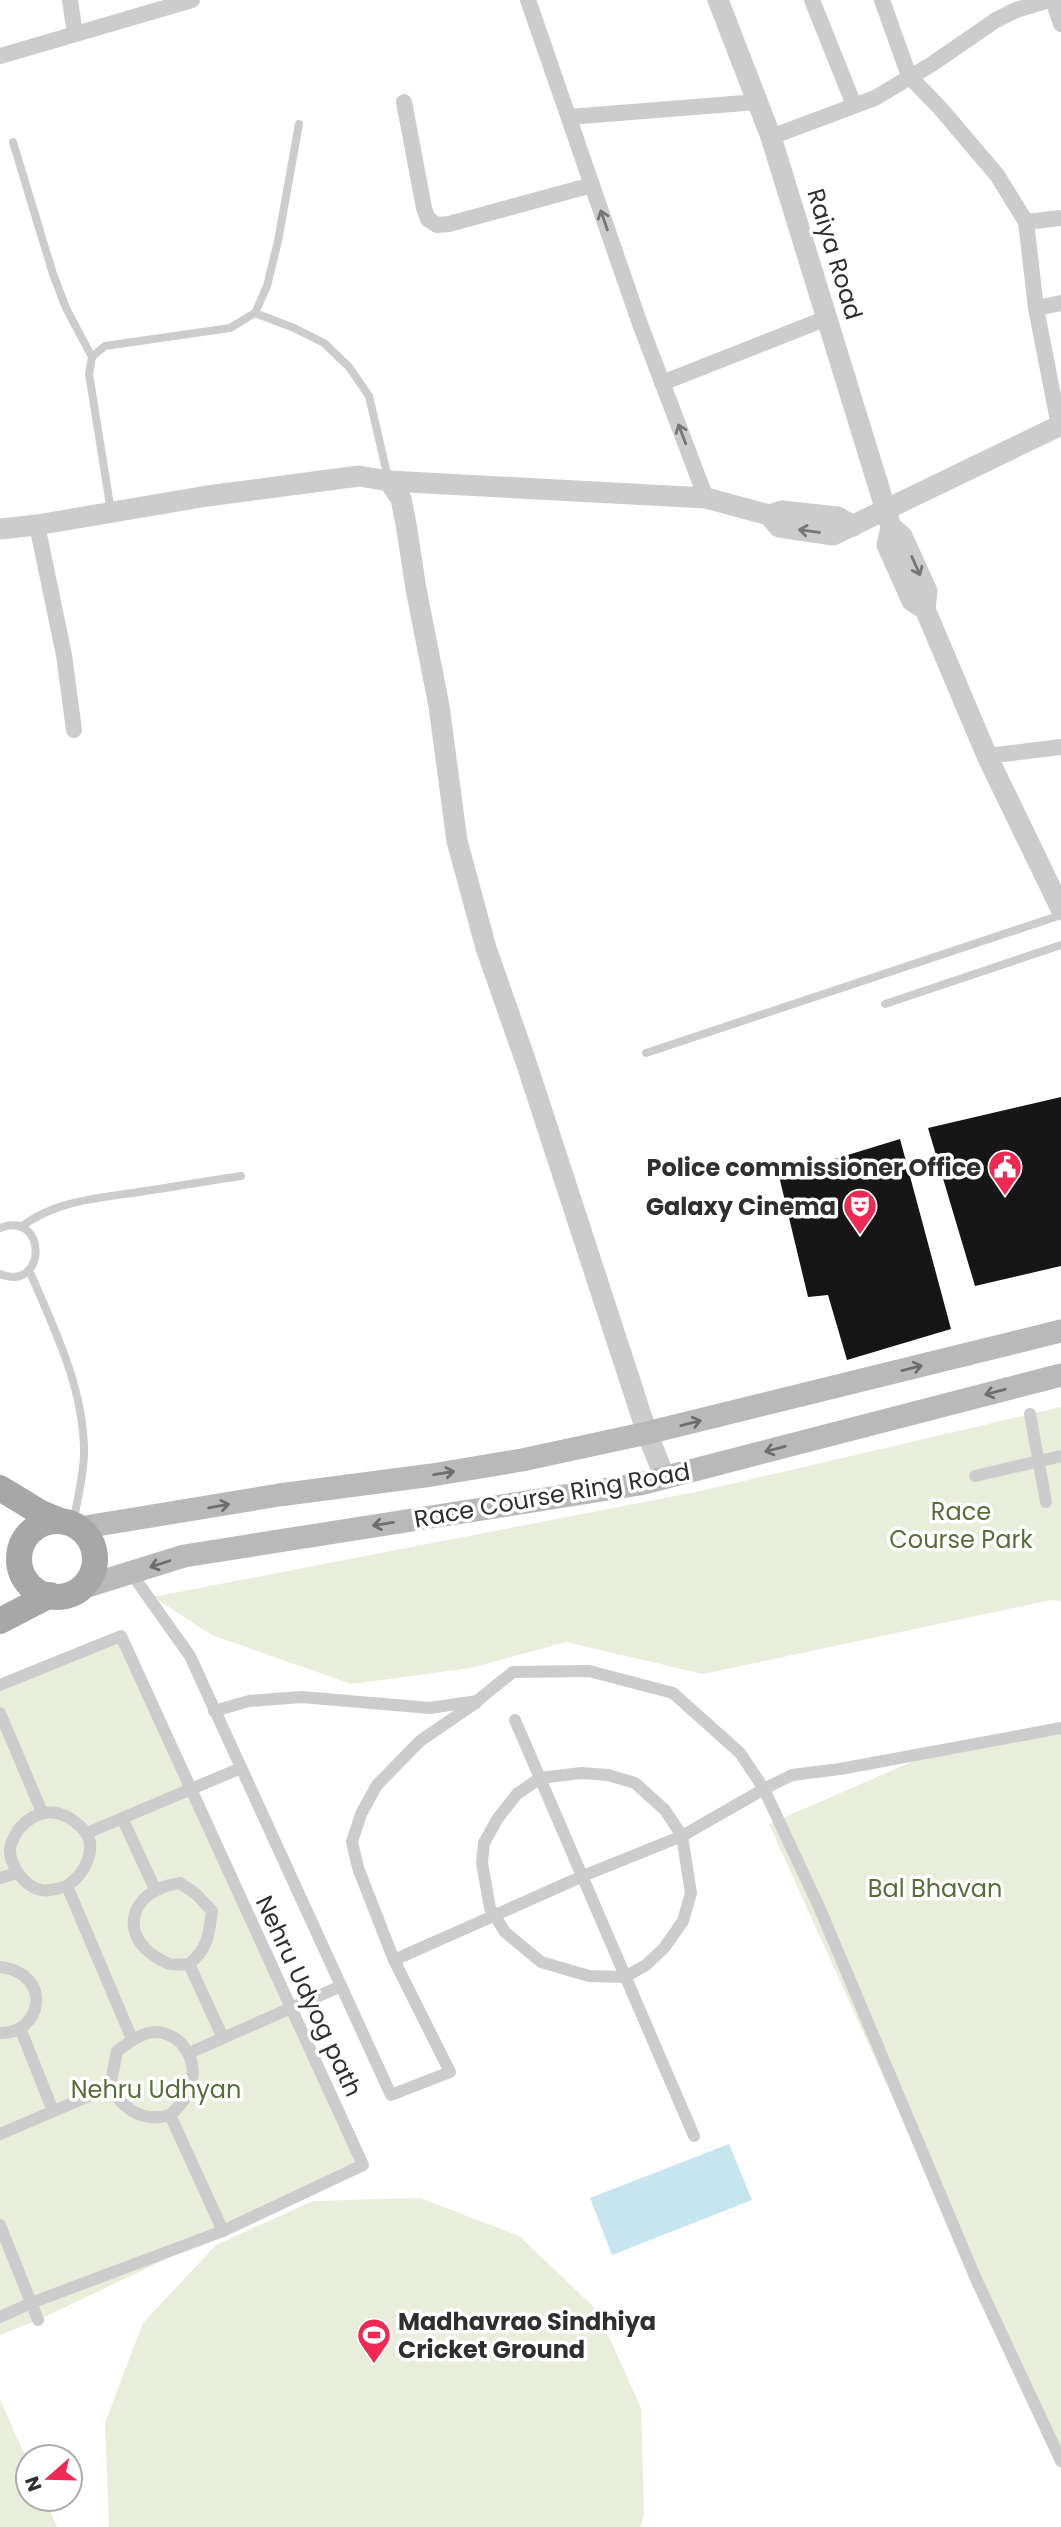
<svg xmlns="http://www.w3.org/2000/svg" width="1061" height="2527" font-family="Poppins,sans-serif">
  <style>
    .green { fill: #e8eddc }
    .water { fill: #c7e5ee }
    .building { fill: #161616 }
    .lines { fill: none; stroke-linecap: round; stroke-linejoin: round }
    .service { stroke: #ccc; stroke-width: 8 }
    .pedestrian { stroke: #ccc; stroke-width: 12 }
    .minor { stroke: #ccc; stroke-width: 16 }
    .tertiary { stroke: #ccc; stroke-width: 21 }
    .secondary { stroke: #b9b9b9; stroke-width: 23 }
    .primary { stroke: #a7a7a7; stroke-width: 26 }
    .oneway { stroke: #767676 }
    .oneway2 { stroke: #6d6d6d }
    .labels { text-anchor: middle; dominant-baseline: central; stroke-width: 7; stroke-linejoin: round; paint-order: stroke }
    .street-label { font-size: 24px; fill: #2f2f2f; stroke: #fff }
    .poi-label { font-size: 24px; font-weight: bold; fill: #2f2f2f; stroke: #fff; text-anchor: end }
    .park-label { font-size: 24px; fill: #596d3a; stroke: #fff }
  </style>
  <rect width="100%" height="100%" fill="#fff"/>
  <g class="green">
    <polygon points="1061,1407 1061,1601 1051,1600 703,1674 566,1642 471,1668 351,1684 212,1635 153,1597 696,1492"/>
    <polygon points="121,1636 363,2165 38,2320 0,2335 0,1685"/>
    <polygon points="1061,1728 1061,2470 769,1824 937,1751"/>
    <polygon points="420,2198 519,2236 597,2310 641,2408 644,2515 640,2527 109,2527 105,2423 143,2323 216,2245 313,2201"/>
    <polygon points="0,2400 28,2462 28,2499 45,2499 57,2527 0,2527"/>
  </g>
  <polygon class="water" points="729,2144 752,2200 612,2255 590,2198"/>
  <g class="building">
    <polygon points="1061,1097 1061,1266 975,1286 928,1128"/>
    <polygon points="900,1139 951,1329 847,1360 828,1295 808,1297 779,1176"/>
  </g>
  <g class="lines">
    <g class="service">
      <polyline points="13,142 53,274 66,308 92,357 89,374 111,511"/>
      <polyline points="255,313 294,328 324,343 349,367 369,396 388,478"/>
      <polyline points="92,357 105,346 230,328 255,313 267,286 278,241 299,124"/>
      <polyline points="885,1004 1061,945"/>
      <polyline points="646,1053 1061,915"/>
      <path d="M21 1227C54 1201 98 1198 139 1192 173 1187 207 1181 241 1176"/>
      <path d="M0 1228C48 1210 47 1293 0 1274"/>
      <path d="M29 1270C54 1328 85 1390 84 1455 83 1478 77 1501 73 1524"/>
    </g>
    <g class="pedestrian">
      <polyline points="1030,1414 1046,1502"/>
      <polyline points="975,1476 1061,1456"/>
      <polyline points="131,1573 190,1656 391,2095 450,2072 394,1960 358,1868 352,1842 361,1814 377,1785 420,1741 477,1702"/>
      <polyline points="0,1685 121,1636 363,2165 223,2231 31,2303 0,2317"/>
      <polyline points="214,1711 249,1701 302,1697 430,1708 477,1701 513,1672 589,1671 673,1693 740,1753 764,1789 820,1909 976,2279 1061,2461"/>
      <polyline points="0,1713 42,1812"/>
      <polyline points="515,1720 694,2136"/>
      <polygon points="581,1773 608,1775 635,1783 665,1810 682,1836 691,1893 683,1921 664,1948 646,1965 625,1977 589,1976 541,1962 505,1932 490,1908 482,1863 484,1843 498,1818 517,1794 540,1778"/>
      <polyline points="123,1820 155,1889"/>
      <polyline points="87,1833 241,1768"/>
      <polyline points="0,1878 17,1873"/>
      <path d="M67 1886C85 1874 100 1846 82 1828 61 1807 37 1807 18 1830 15 1835 10 1844 10 1850 10 1866 25 1887 41 1890 50 1892 59 1888 67 1886L132 2039"/>
      <polyline points="394,1960 583,1876 682,1836 764,1789 792,1775 840,1769 1061,1728"/>
      <path d="M189 1964C182 1964 173 1966 167 1963 116 1941 126 1890 180 1883L196 1894 212 1911C209 1934 208 1949 189 1964L223 2038"/>
      <path d="M0 1967C55 1974 41 2035 0 2033"/>
      <polyline points="20,2028 53,2111"/>
      <polyline points="189,2053 341,1986"/>
      <path d="M170 2115C193 2096 202 2067 181 2043 176 2038 165 2032 156 2032 142 2032 128 2043 117 2051L110 2087C124 2110 143 2123 170 2115L223 2231"/>
      <polyline points="0,2134 110,2087"/>
      <polyline points="0,2225 38,2320"/>
    </g>
    <g class="minor">
      <polyline points="70,0 75,34"/>
      <polyline points="528,0 640,324 706,498"/>
      <polyline points="812,0 854,105"/>
      <polyline points="882,0 909,76 940,108 997,175 1026,222"/>
      <polyline points="1053,0 1061,24"/>
      <polyline points="0,56 192,0"/>
      <polyline points="404,102 424,208 428,219 437,225 449,224 592,185"/>
      <polyline points="569,117 757,102"/>
      <polyline points="771,137 875,98 932,64 996,20 1016,10 1049,0"/>
      <polyline points="1036,308 1061,303"/>
      <polyline points="662,383 827,318"/>
      <polyline points="1059,426 1036,308 1026,222 1061,218"/>
      <polyline points="37,525 64,655 74,730"/>
      <polyline points="987,756 1061,747"/>
    </g>
    <g class="tertiary">
      <polyline points="718,0 771,137 891,527"/>
      <polyline points="389,481 706,498 769,515 782,511 838,517 853,526"/>
      <polyline points="769,515 779,527 833,535 1061,425"/>
      <polyline points="0,529 37,525 207,496 359,476 389,481 401,499 406,524 416,589 439,706 457,841 486,948 527,1065 647,1433 665,1478"/>
      <polyline points="925,609 912,601 887,545 891,527 902,536 927,591 925,609 987,756 1061,909"/>
    </g>
    <g class="secondary">
      <polyline points="79,1528 279,1495 432,1475 522,1460 647,1433 1061,1331"/>
      <polyline points="81,1588 184,1556 640,1484 1061,1375"/>
    </g>
    <g class="primary">
      <polyline points="0,1488 41,1513 58,1520"/>
      <circle cx="57" cy="1559" r="38"/>
      <polyline points="0,1621 50,1595"/>
    </g>
  </g>
  <defs><path id="oneway-shaft" d="M-6 0H5M1.5-3L5.5 0L1.5 3" fill="none" stroke-width="1.6" stroke-linecap="round" stroke-linejoin="round" transform="scale(1.75)"/></defs>
  <g class="oneway">
    <use href="#oneway-shaft" transform="translate(604 220) rotate(-109)"/>
    <use href="#oneway-shaft" transform="translate(682 434) rotate(-111)"/>
    <use href="#oneway-shaft" transform="translate(809 531) rotate(-172)"/>
    <use href="#oneway-shaft" transform="translate(916 566) rotate(66)"/>
  </g>
  <g class="oneway2">
    <use href="#oneway-shaft" transform="translate(912 1368) rotate(-14)"/>
    <use href="#oneway-shaft" transform="translate(995 1392) rotate(165)"/>
    <use href="#oneway-shaft" transform="translate(691 1423) rotate(-14)"/>
    <use href="#oneway-shaft" transform="translate(775 1449) rotate(165)"/>
    <use href="#oneway-shaft" transform="translate(444 1473) rotate(-9)"/>
    <use href="#oneway-shaft" transform="translate(219 1506) rotate(-10)"/>
    <use href="#oneway-shaft" transform="translate(383 1524) rotate(171)"/>
    <use href="#oneway-shaft" transform="translate(160 1564) rotate(162)"/>
  </g>
  <defs>
    <g id="civic-pin" transform="scale(1.75)"><path d="M0 17L-7.5 6A9.5 9.5 0 1 1 7.5 6Z" fill="#ef2854" stroke="#fff"/><path d="M-.6-6.5H3V-4.5H.6V-3L4-1V1h2V6H-6V1h2V-1L-.6-3ZM-1.2 2.5V6h2.4V2.5Z" fill="#fff"/></g>
    <g id="theatre-pin" transform="scale(1.75)"><path d="M0 17L-7.5 6A9.5 9.5 0 1 1 7.5 6Z" fill="#ef2854" stroke="#fff"/><path d="M-5-5.5Q0-4 5-5.5V0Q5 5 0 6Q-5 5-5 0ZM-3.3-2.5H-1v1.5H-3.3ZM1-2.5H3.3v1.5H1ZM-2.8 1Q0 5.5 2.8 1Z" fill="#fff"/></g>
    <g id="stadium-pin" transform="scale(1.75)"><path d="M0 17L-7.5 6A9.5 9.5 0 1 1 7.5 6Z" fill="#ef2854" stroke="#fff"/><path d="M0-5a6.5 5 0 1 0 0 10a6.5 5 0 1 0 0-10ZM-3.5-1.8h7v3.6h-7Z" fill="#fff"/></g>
  </defs>
  <g fill-rule="evenodd">
    <use href="#civic-pin" x="1005" y="1167"/>
    <use href="#theatre-pin" x="860" y="1206"/>
    <use href="#stadium-pin" x="374" y="2335"/>
  </g>
  <g class="labels">
    <g class="street-label">
      <text transform="translate(835 254) rotate(73)">Raiya Road</text>
      <text transform="translate(552 1495) rotate(-10)">Race Course Ring Road</text>
      <text transform="translate(309 1996) rotate(65)">Nehru Udyog path</text>
    </g>
    <g class="poi-label">
      <text x="981" y="1167">Police commissioner Office</text>
      <text x="836" y="1206">Galaxy Cinema</text>
      <text x="398" y="2321" text-anchor="start">Madhavrao Sindhiya<tspan x="398" dy="28">Cricket Ground</tspan></text>
    </g>
    <g class="park-label">
      <text x="961" y="1511">Race<tspan x="961" dy="28">Course Park</tspan></text>
      <text x="935" y="1888">Bal Bhavan</text>
      <text x="156" y="2089">Nehru Udhyan</text>
    </g>
  </g>
  <g transform="translate(49 2478) rotate(250)"><circle r="33" fill="#ffffff" stroke="#acacac" stroke-width="2"/>
  <path d="M0-5L12 26L0 18L-12 26Z" fill="#ef2854"/>
  <text y="-10" font-size="19" font-weight="bold" text-anchor="middle" fill="#2f2f2f">N</text>
  </g>
</svg>
